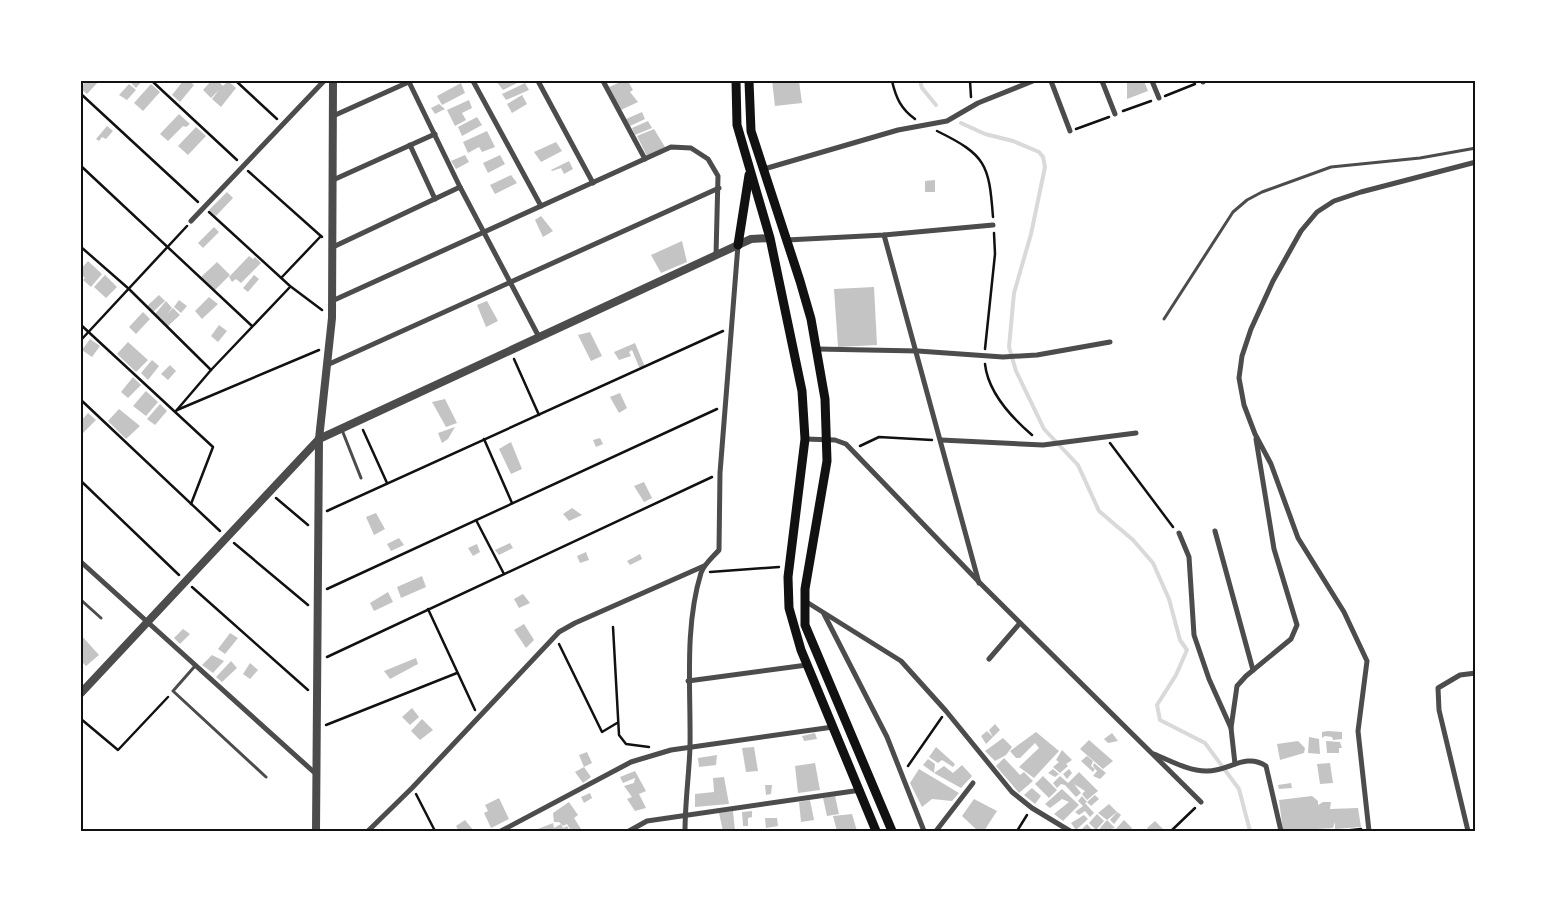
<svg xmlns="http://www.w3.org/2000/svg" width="1557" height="912" font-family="Roboto,sans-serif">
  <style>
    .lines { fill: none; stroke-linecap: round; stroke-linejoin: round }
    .stream { stroke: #d9d9d9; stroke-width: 4 }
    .building { fill: #c4c4c4 }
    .path { stroke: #111; stroke-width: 2.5 }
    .service { stroke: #4c4c4c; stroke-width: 3 }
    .minor { stroke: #4c4c4c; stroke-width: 5 }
    .tertiary { stroke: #4c4c4c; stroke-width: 8 }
    .primary { stroke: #111; stroke-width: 9 }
    .neatline { fill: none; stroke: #111; stroke-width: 2 }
  </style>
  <rect width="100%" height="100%" fill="#fff"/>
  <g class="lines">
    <g class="stream">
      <polyline points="920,81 922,88 936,105"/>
      <polyline points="961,123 985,134 1013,141 1039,152 1043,157 1045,167 1031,234 1014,293 1009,347 1016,371 1044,429 1078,465 1099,511 1133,540 1153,563 1169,599 1180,640 1187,650 1176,675 1157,705 1160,720 1205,743 1239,789 1250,831"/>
    </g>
  </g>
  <g class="building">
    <polygon points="85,81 99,81 87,94 81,89"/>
    <polygon points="132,81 142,81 136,88 131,83"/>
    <polygon points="183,81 189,81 194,85 180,102 172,95"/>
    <polygon points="211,81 218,81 223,86 228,81 236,88 221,107 212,99 219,90 211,98 203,90"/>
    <polygon points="496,81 521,81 503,90"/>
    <polygon points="623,81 628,81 633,90 630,92 638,102 621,110 609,87"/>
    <polygon points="772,81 799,81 802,103 775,106"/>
    <polygon points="1127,81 1144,81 1148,91 1127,99"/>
    <polygon points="461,83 465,93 442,105 437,96"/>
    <polygon points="525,83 529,90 506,100 502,94"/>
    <polygon points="129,84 136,90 127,100 119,95"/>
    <polygon points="151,84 160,92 143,111 134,103"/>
    <polygon points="522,95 527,104 512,113 507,104"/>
    <polygon points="469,100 472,108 462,113 466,120 455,126 447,110"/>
    <polygon points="439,104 445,109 435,114 431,108"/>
    <polygon points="642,112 645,119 630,126 626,119"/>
    <polygon points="179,114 190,124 186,127 183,126 168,141 160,134"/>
    <polygon points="477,117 482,125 462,136 458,127"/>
    <polygon points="648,121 652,128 635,135 632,128"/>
    <polygon points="107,126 113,131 106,139 102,137 99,141 96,139"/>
    <polygon points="196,127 206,136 188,155 178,146"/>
    <polygon points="654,129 665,147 647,156 637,136"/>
    <polygon points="487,131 495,147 482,152 479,147 468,153 463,142"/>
    <polygon points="556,142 562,151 541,162 534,152"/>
    <polygon points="465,155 469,162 456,169 451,161"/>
    <polygon points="500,155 505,164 488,173 483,163"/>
    <polygon points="569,161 573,169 564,174 561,168 552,171 551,170"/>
    <polygon points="511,175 517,183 495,194 490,185"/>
    <polygon points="935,180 935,192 925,192 925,181"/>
    <polygon points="227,192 233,198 216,216 209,210"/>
    <polygon points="541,216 553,231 543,237 535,220"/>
    <polygon points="214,227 219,232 203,248 198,243"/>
    <polygon points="682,241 687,262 661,273 651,255"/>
    <polygon points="249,256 253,259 255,257 261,263 241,283 236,279 232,282 229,277"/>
    <polygon points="88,261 102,274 91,287 83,280 85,278 81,274 81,269"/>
    <polygon points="217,262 230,275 214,291 200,278"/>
    <polygon points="105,275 117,287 106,298 94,287"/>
    <polygon points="254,275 259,279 248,292 243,288"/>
    <polygon points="874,287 877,345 838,347 834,289"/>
    <polygon points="159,295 165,301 153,312 147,306"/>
    <polygon points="209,297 218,304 202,319 195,311"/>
    <polygon points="179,300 187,306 181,313 174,307"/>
    <polygon points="166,301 172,308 167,314 173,308 180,315 168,326 155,314"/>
    <polygon points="487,301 498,321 486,327 477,305"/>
    <polygon points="143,312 150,319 136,334 129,327"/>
    <polygon points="219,325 227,331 218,342 211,336"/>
    <polygon points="590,332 602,356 591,361 578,335"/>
    <polygon points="90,339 100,346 92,357 82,350"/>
    <polygon points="128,342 148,360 136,372 117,354"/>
    <polygon points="635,343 645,367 639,367 632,350 629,352 631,356 619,360 614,352"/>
    <polygon points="152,360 159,366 148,380 141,373"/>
    <polygon points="170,365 176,371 168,380 161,374"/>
    <polygon points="133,377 141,385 128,398 121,392"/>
    <polygon points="146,391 158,402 146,416 133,406"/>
    <polygon points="620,393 627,408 619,413 610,397"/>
    <polygon points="445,399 457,423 446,427 432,402"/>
    <polygon points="160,404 167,411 155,425 147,419"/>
    <polygon points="119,409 140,426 126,439 108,421"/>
    <polygon points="88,413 96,420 81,435 81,421"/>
    <polygon points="455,427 448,439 442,443 438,433"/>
    <polygon points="600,438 603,444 596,447 593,440"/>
    <polygon points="511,442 522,469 511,474 499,449"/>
    <polygon points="644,482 652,498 644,502 634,486"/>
    <polygon points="572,508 582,515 569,521 563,514"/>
    <polygon points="376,513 385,529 374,535 366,517"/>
    <polygon points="399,538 404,545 391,551 387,544"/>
    <polygon points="510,543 513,548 499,555 495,550"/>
    <polygon points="477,544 480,552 473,556 468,548"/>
    <polygon points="586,552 589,560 580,563 577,556"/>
    <polygon points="640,554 642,559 630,565 627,561"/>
    <polygon points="422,576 426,587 401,598 397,587"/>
    <polygon points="388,592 393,602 374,611 370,603"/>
    <polygon points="523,594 530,603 519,608 514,599"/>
    <polygon points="524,624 534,640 526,648 514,630"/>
    <polygon points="183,629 190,634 180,644 174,638"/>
    <polygon points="230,633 238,638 225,654 218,649"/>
    <polygon points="81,635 99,655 86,666 81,661"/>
    <polygon points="212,655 224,661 213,673 202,665"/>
    <polygon points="416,658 418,664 390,679 384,671"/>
    <polygon points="231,661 237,668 222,682 216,677"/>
    <polygon points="250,663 258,670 250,679 243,674"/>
    <polygon points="412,708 419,717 410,725 402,717"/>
    <polygon points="422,719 433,730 420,740 411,731"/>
    <polygon points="995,724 1000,730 986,744 981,736 987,731 993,737 989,730"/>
    <polygon points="1328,731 1342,732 1342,739 1333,740 1332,737 1325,736 1322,738 1322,732"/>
    <polygon points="1036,732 1059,751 1034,778 1019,767 1039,748 1035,743 1020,758 1016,758 1010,751"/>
    <polygon points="815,733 817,739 804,741 802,736"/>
    <polygon points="1112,733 1118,741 1108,743 1104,739"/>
    <polygon points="1309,737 1319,739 1320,754 1308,753"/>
    <polygon points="1003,738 1012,747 1006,755 995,761 985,751"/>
    <polygon points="1089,740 1113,761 1103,769 1080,749"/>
    <polygon points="1298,741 1305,748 1304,753 1280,760 1277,744"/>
    <polygon points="1326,741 1340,742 1342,748 1339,748 1339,753 1327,753"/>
    <polygon points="754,747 758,771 746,772 742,748"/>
    <polygon points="936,747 955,764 953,767 942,760 938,763 929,757"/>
    <polygon points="1062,750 1072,760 1066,764 1068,766 1060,773 1053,767 1059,762 1056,760"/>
    <polygon points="587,752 592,763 584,767 591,777 583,783 575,772 584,767 579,755"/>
    <polygon points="717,755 716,765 699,767 698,758"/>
    <polygon points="1087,756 1093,761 1091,766 1095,769 1093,772 1081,761"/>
    <polygon points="1004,758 1020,775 1024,772 1033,781 1019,793 996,766"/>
    <polygon points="928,759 935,764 934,773 944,766 953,773 962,765 972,776 961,788 934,773 923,765"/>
    <polygon points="815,763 820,790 798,793 795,766"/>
    <polygon points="1094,763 1106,773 1100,779 1093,776 1097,771 1093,766"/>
    <polygon points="1330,763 1333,783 1320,784 1317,764"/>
    <polygon points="919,769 959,793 952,801 932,799 922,807 910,783"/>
    <polygon points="1053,769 1059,774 1055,777 1048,773"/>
    <polygon points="1069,769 1072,773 1067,779 1063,774"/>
    <polygon points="635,771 646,791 639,794 646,808 635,811 627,799 632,797 624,786 634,783 635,778 623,783 620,777"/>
    <polygon points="1079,772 1098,791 1087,800 1082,794 1085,791 1074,784 1081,793 1076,797 1065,785 1061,784 1057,788 1053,783 1060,776 1068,783"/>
    <polygon points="1043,776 1057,790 1049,798 1035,784"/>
    <polygon points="724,777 729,804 695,807 695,794 714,792 713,778"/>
    <polygon points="1291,783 1292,788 1279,789 1278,785"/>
    <polygon points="765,785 772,785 771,794 766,795"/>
    <polygon points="1032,788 1041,796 1035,804 1024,795"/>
    <polygon points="1062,789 1079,805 1063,821 1054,814 1069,802 1062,799 1050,808 1045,804"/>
    <polygon points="590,793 592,798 584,803 581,797"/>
    <polygon points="1095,795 1099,799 1091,806 1087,802 1085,803 1094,813 1090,817 1085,811 1079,815 1075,812 1083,806 1078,801 1082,796 1087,802"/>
    <polygon points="835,796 839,814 827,816 823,798"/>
    <polygon points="1312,796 1318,801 1318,805 1323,802 1331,802 1330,809 1358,808 1361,827 1335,829 1335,822 1333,828 1283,831 1279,800"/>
    <polygon points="499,798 509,819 491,828 484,813 488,811 485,805"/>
    <polygon points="974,799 997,811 984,831 978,831 962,816"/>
    <polygon points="810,800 814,820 801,822 799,802"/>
    <polygon points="569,802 578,815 574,818 581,829 578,831 571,831 567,824 563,826 559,822 554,822 553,813"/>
    <polygon points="1109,804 1117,812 1107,820 1098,813"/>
    <polygon points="733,811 735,831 723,831 719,813"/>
    <polygon points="752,811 752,817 748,818 748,826 743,826 742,812"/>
    <polygon points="1117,812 1121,815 1114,824 1110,820"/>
    <polygon points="852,814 857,831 837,831 833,816"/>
    <polygon points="1097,814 1104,821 1096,830 1089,823"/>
    <polygon points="1084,815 1088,819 1076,830 1071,823"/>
    <polygon points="765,818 777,818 778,826 766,828"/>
    <polygon points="465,820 474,831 459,831 456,826"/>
    <polygon points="1107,820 1115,828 1102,831 1100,828"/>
    <polygon points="1124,820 1132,828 1130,831 1114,831"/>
    <polygon points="1155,821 1165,831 1150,831 1147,828"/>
    <polygon points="553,823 554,828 561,824 563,828 567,826 570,831 533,831"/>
    <polygon points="1087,824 1093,831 1080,831"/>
  </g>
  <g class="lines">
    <g class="path">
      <polyline points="152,81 237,160"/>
      <polyline points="236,81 277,119"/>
      <path d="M892 81C896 98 901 109 915 119"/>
      <polyline points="970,81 971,97"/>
      <polyline points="81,94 198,202"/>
      <polyline points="1165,96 1195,84"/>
      <polyline points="1123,111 1151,101"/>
      <polyline points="1076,129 1109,117"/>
      <path d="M937 131C986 155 989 164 993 217"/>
      <polyline points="81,166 252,326"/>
      <polyline points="248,171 322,237"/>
      <polyline points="209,212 290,286 322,310"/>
      <polyline points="81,247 129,289 211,370"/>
      <polyline points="282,277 321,236"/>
      <polyline points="81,325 213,447 191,504"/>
      <polyline points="81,340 187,226"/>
      <polyline points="985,349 995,254 994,233"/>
      <polyline points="514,359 539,415"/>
      <path d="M985 364C988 392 1011 417 1032 435"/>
      <polyline points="81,400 220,531"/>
      <polyline points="177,410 319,350"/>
      <polyline points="176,411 211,370 290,287"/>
      <polyline points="363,430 387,483"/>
      <polyline points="484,439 512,503"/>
      <polyline points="1110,443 1173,527"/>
      <polyline points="860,446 879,437 932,440"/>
      <polyline points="81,481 179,575"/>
      <polyline points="276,498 308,525"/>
      <polyline points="327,511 723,331"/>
      <polyline points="476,520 504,574"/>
      <polyline points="234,543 308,605"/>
      <polyline points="710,572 779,567"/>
      <polyline points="192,587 308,690"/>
      <polyline points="327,589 717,409"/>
      <polyline points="428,609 475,710"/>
      <polyline points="613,627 619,735 626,744 649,747"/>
      <polyline points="559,644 602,732 617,723"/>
      <polyline points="327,657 712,477"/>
      <polyline points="81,719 118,750 168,697"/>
      <polyline points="326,725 457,673"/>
      <polyline points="908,766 942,717"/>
      <polyline points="416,794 435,831"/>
      <polyline points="968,831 971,831"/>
      <polyline points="1017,831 1027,815"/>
      <polyline points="1171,831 1195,808"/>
      <polyline points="1342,831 1361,829"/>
    </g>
    <g class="service">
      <polyline points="1164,319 1233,212 1247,200 1262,192 1331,167 1420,158 1476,148"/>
      <polyline points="342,430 361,478"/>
      <polyline points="81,600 101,618"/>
      <polyline points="195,666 173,691 266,777"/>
    </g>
    <g class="minor">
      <polyline points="473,81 541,206"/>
      <polyline points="538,81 593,183"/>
      <polyline points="603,81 645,159"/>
      <polyline points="1051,81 1070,131"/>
      <polyline points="1102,81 1115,114"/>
      <polyline points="1152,81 1159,98"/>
      <polyline points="1203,81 1203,82"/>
      <polyline points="409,82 460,187 539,337"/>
      <polyline points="333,116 411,81"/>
      <polyline points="410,145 435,199"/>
      <polyline points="764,169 898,130 947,121 978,103 1033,81"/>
      <polyline points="333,180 435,134"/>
      <polyline points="191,221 324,81"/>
      <polyline points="884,235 979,583"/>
      <polyline points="787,240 884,235 993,225"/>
      <polyline points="333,247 460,187"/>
      <polyline points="332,301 671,147 691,148 708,159 718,176 716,255"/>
      <polyline points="817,349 918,351 1003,357 1037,355 1110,342"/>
      <polyline points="327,365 719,188"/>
      <polyline points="805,439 835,440 846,444 980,583 1201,802"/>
      <polyline points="941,440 1043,445 1136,433"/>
      <polyline points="1215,531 1253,670"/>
      <polyline points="1179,533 1189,557 1194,635 1209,679 1231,728"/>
      <polyline points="81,562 316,774"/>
      <polyline points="805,601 901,661 946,711 1012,792 1032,808 1070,831"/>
      <polyline points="824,614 887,737 924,831"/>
      <polyline points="989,659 1020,623"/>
      <polyline points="688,681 807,665"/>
      <path d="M1154 754C1171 761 1189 771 1206 771 1228 772 1245 752 1266 766L1281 831"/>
      <polyline points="1235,764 1231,728 1237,686 1246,676 1291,639 1297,625 1274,549 1256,439"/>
      <polyline points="368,831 412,788 559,632 575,623 704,566"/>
      <polyline points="501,831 631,762 671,750 833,727"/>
      <polyline points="629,831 647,821 861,790"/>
      <path d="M685 831C685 803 689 775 690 747 691 691 684 628 701 573 704 564 713 557 719 550L720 473 738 245"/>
      <polyline points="936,831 973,783"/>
      <polyline points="1369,831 1358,731 1367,661 1344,612 1298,538 1271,464 1255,434 1244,405 1239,378 1242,356 1251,329 1273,281 1301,231 1317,212 1334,201 1361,192 1476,162"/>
      <polyline points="1468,831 1439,710 1438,688 1460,675 1476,673"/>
    </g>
    <g class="tertiary">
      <polyline points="81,693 319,439 751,239 770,238"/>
      <polyline points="316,831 319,439 332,318 333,81"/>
    </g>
    <g class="primary">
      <polyline points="736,81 737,125 770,238 802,391 805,439 788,577 789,608 801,650 876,831"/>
      <polyline points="749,81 751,131 800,281 811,319 825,399 827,461 805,589 805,625 892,831"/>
      <polyline points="738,245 749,175"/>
    </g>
  </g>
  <rect width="1557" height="912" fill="none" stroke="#ffffff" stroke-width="165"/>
  <rect x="82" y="82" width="1392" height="748" class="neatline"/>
</svg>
